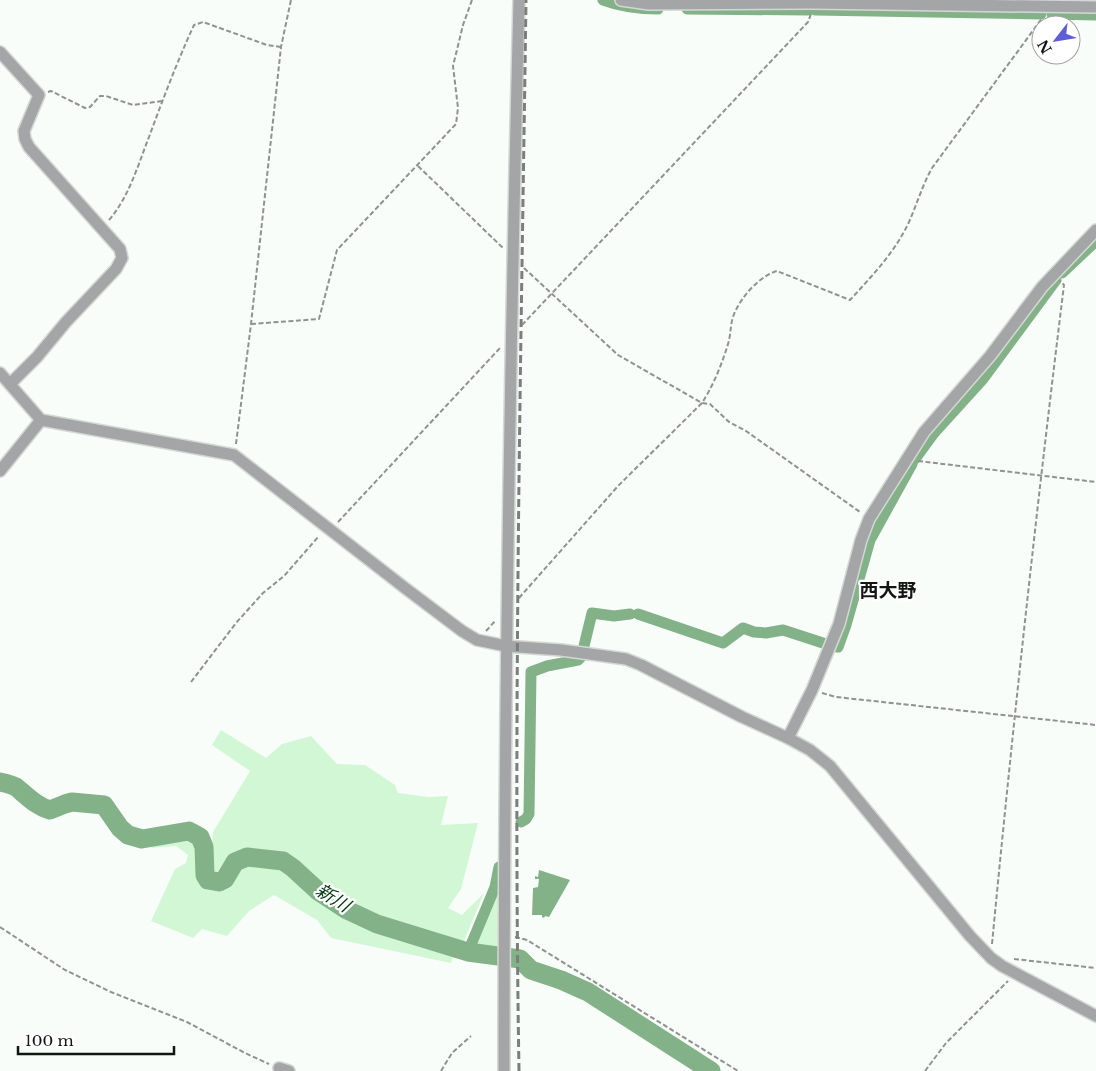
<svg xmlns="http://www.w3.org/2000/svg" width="1096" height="1071" font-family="'Libre Baskerville','Noto Sans JP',serif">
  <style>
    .green { fill: #d2f7d5 }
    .water { fill: #83b288 }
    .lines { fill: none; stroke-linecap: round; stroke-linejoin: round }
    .canal { stroke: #83b288; stroke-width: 11 }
    .river { stroke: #83b288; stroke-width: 19 }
    .minor-casing { stroke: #d4d8d4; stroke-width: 14 }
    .path { stroke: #8f928f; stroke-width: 2; stroke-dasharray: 5 2.5; stroke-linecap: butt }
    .minor { stroke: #a4a5a7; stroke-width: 11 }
    .rail { stroke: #7b7e7b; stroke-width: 3; stroke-dasharray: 8 4; stroke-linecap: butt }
    .labels { text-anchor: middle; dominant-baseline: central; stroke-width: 4.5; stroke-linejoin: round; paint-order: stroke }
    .water-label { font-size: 18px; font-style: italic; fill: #00360e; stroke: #fff }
    .quarter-label { font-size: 19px; font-weight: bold; fill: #131513; stroke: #fff }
  </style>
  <rect width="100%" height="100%" fill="#f9fdf9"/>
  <g class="green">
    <polygon points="221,730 266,758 282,744 311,736 337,764 365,765 395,785 398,793 428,797 448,796 441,825 478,823 461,889 448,908 462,915 484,893 464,941 424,931 373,914 344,899 284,854 249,851 237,853 225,863 222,873 213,875 210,865 213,832 250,771 212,745"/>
    <polygon points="183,836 196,841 203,879 215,885 226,882 240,863 252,861 280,866 351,918 387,932 455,951 451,963 331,938 317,920 274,895 249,911 227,936 202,929 193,938 151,921 175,869 186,863 188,855 176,846 151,848 156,841"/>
    <polygon points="500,886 497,950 475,946"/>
  </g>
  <polygon class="water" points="539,870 570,880 549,917 545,916 544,918 542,917 542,915 532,915 533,888 538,887 539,879 535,879 535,876 538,877"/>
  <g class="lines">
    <g class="canal">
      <path d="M603 0C622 7 638 9 658 9"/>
      <polyline points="687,9 808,10"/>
      <polyline points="815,10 1041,14"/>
      <polyline points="1052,14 1096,15"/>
      <polyline points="1062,273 1096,241"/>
      <polyline points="915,459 934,433 983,379 1056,280"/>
      <polyline points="638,614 723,643 743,628 754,632 766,633 783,630 826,644"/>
      <polyline points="584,646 592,613 614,616 630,614"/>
      <polyline points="837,647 838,647 846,625 870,540 912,464"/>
      <polyline points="521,822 526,819 529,814 531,672 547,666 578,660 581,657"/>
      <polyline points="468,952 495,887 499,867"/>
    </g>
    <path class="river" d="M0 782C5 783 11 784 16 787 27 796 36 806 50 810L65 804 72 802 104 805 120 828 128 835 142 839 189 831 200 837 204 847 205 875 208 880 219 882 225 879 235 862 247 857 283 861 293 868 318 891 347 910 377 924 468 952 520 959 531 970 561 980 588 992 711 1071"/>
    <g class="minor-casing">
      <g id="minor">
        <polyline points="621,0 649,4 812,3 1096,7"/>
        <polyline points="0,52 39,95 24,131 25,139 29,147 120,249 122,258 116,269 66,322 37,357 10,384"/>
        <polyline points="0,373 41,420 234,455 405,588 462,631 477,640 506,646 561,650 626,659 641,665 742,717 788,738 810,750 830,766 970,936 991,958 1002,966 1096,1016"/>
        <polyline points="0,471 41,420"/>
        <polyline points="788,738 812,690 839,624 861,540 869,519 924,432 990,356 1042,287 1096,230"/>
        <polyline points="279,1068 289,1071"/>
        <path d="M504 1071C504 714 510 357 519 0"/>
      </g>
    </g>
    <g class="path">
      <polyline points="48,92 51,91 85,108 90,107 100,96 106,96 133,105 162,101"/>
      <polyline points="418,166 503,248"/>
      <path d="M109 220C129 197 138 165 149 137 163 99 177 62 194 25L203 22 267 45 281 47"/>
      <polyline points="524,268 618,355 702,403 710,404 729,422 746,431 860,512"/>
      <polyline points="251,324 319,319 337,250 456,124 458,108 453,66 463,25 472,0"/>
      <polyline points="522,325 808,22 811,14"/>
      <polyline points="236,444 251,324 281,47 291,0"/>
      <polyline points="918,461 1096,482"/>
      <polyline points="338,522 500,348"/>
      <path d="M519 598 618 486 702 403C713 386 722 364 728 344 731 335 730 326 733 317 739 299 759 276 777 271L850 300C872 276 895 252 909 222 917 204 922 186 932 168L1043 17"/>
      <polyline points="486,631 496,620"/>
      <polyline points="191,682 236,623 263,593 284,576 319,536"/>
      <polyline points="822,693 836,697 1096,725"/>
      <polyline points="0,927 65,970 111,992 187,1022 245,1053 269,1064"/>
      <polyline points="515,937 527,940 738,1071"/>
      <path d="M992 944C1013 724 1037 504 1064 285L1060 281"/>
      <polyline points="1014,959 1096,968"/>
      <polyline points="441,1071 452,1053 471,1036"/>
      <polyline points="925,1071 946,1043 1008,981"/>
    </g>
    <use href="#minor" class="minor"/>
    <path class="rail" d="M519 1071C513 714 521 357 526 0"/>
  </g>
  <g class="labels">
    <g class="water-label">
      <text transform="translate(333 898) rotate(32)">新川</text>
    </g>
    <g class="quarter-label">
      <text x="888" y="590">西大野</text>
    </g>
  </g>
  <g transform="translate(1056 40) rotate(239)"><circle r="24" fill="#ffffff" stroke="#a1a1a1"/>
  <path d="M0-4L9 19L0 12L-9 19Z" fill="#5d5fd7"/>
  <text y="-8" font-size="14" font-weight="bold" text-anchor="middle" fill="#131513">N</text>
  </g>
  <path d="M18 1046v8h156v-8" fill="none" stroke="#131513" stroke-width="2.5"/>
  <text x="25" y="1046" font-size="15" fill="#131513" stroke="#ffffff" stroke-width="4" paint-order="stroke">100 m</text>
</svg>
